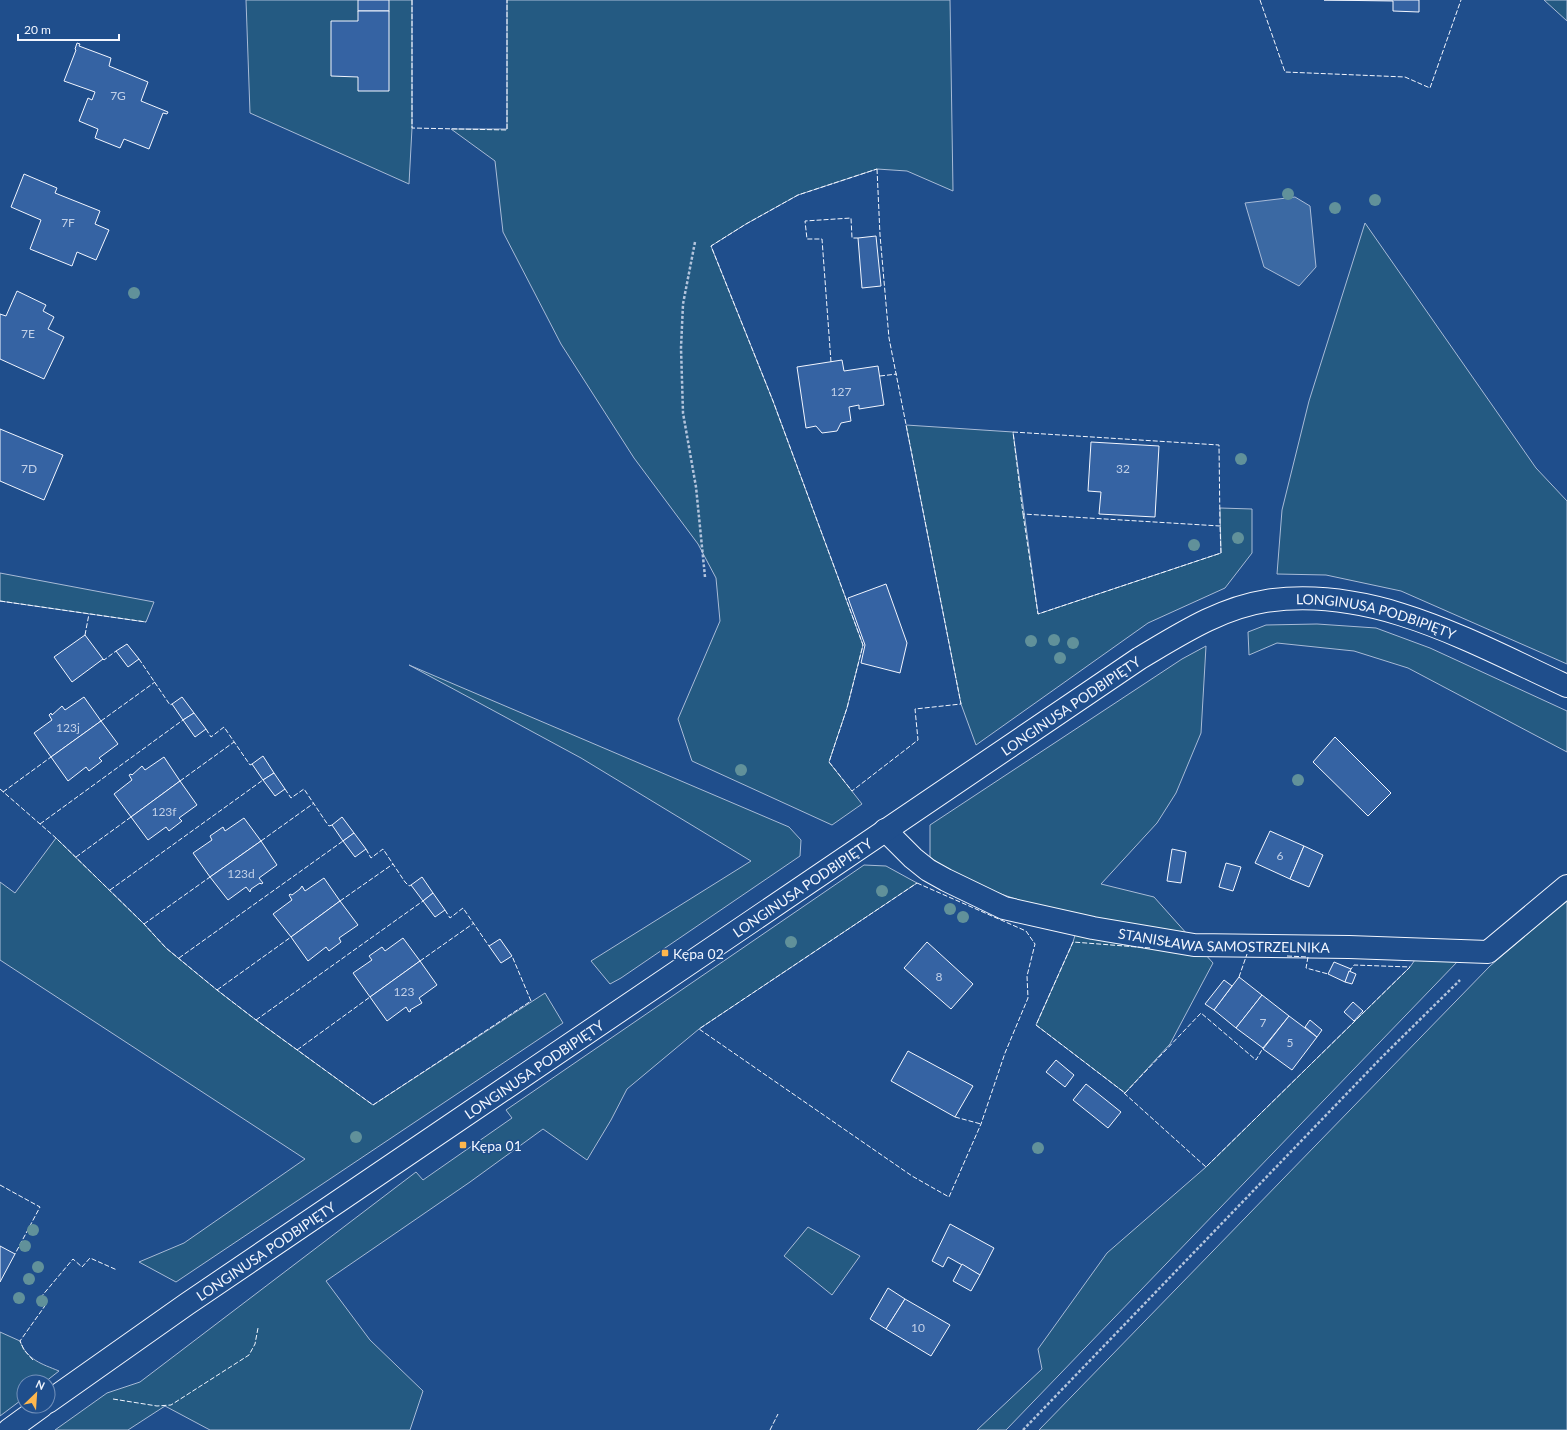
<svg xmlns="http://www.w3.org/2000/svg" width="1567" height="1430" font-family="Lato,sans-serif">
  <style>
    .green { fill: #245a82; stroke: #a8bbd7 }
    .water { fill: #3b69a3; stroke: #a8bbd7 }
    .building { fill: #3563a3; stroke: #f2f6ff }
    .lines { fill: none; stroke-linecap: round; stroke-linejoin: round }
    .minor-casing { stroke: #f2f6ff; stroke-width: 24 }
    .tertiary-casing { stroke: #f2f6ff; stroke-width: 24 }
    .path { stroke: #b3c4dc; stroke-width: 2.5; stroke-dasharray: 3 2; stroke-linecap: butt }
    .minor { stroke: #1f4e8c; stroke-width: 22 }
    .tertiary { stroke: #1f4e8c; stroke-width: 22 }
    .fence { stroke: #f2f6ff; stroke-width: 1; stroke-dasharray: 5 2; stroke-linecap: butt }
    .tree { fill: #61919a }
    .poi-dot { fill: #ffb74d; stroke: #1f4e8c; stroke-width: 1.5 }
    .labels { text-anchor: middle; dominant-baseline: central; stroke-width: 3; stroke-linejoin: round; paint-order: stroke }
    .number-label { font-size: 12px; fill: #c3d1e8 }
    .street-label { font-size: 14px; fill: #f2f6ff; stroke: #1f4e8c }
    .poi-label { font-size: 14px; fill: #f2f6ff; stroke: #1f4e8c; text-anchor: start }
  </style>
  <rect width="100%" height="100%" fill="#1f4e8c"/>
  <g class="green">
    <polygon points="246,0 412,0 412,128 409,184 250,113"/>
    <polygon points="507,0 950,0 953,191 907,171 877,169 798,195 746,224 711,246 773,401 863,645 847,708 829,762 862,804 832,825 692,761 678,719 720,621 716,578 698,544 634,458 561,344 503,232 495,161 451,129 507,129"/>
    <polygon points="1544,0 1567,0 1567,21"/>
    <polygon points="1365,223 1536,468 1567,501 1567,664 1401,591 1326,575 1277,574 1282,510 1309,401"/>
    <polygon points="906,425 1013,432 1038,614 1221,553 1220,508 1252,509 1252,553 1225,588 1148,623 976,745 961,704"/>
    <polygon points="0,573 154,602 146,622 0,601"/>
    <polygon points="1317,624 1376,628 1430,648 1567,711 1567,752 1408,668 1354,651 1277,643 1249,655 1248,632 1266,625"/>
    <polygon points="1206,646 1201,733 1176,793 1157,823 1101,884 1154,897 1213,963 1170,1044 1125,1093 1036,1025 1073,942 1081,915 1039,907 1001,894 953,874 930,857 930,825 1182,659"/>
    <polygon points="409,665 789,827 801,840 800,856 621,978 610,984 591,961 751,861 581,758"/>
    <polygon points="56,838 144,924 166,948 217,990 256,1020 373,1105 545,993 563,1023 176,1282 139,1262 184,1243 305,1159 0,960 0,882 15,893"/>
    <polygon points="864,865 886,866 917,883 699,1029 627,1089 611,1120 587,1160 543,1129 470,1182 326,1281 370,1340 423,1391 410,1430 210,1430 165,1406 128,1430 55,1430 107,1393 140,1382 416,1172 423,1180 512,1118 506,1110"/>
    <polygon points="1567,900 1567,1430 1039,1430 1490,966"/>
    <polygon points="1417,957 1459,960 1006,1430 977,1430 1042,1369 1038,1349 1107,1253 1206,1167 1410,967"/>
    <polygon points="808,1227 860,1256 832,1295 784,1256"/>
    <path d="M0 1332 20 1341C27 1360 42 1364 59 1371L45 1382H24V1398L0 1416Z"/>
  </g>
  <polygon class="water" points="1295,197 1310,206 1316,267 1299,286 1264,267 1245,203"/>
  <g class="building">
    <rect x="358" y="0" width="31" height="11"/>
    <polygon points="1324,0 1419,0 1419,12 1393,11 1393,1"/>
    <polygon points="358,11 389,11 389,91 358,91 358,77 331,76 331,21 358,21"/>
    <polygon points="77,43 80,44 79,46 111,58 109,66 148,82 141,101 168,112 167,114 163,113 149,149 124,139 120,148 95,138 98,129 79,121 88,98 92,100 95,92 64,81 76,50 75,49"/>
    <polygon points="24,174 57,188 55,193 100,211 95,224 109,230 96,260 77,252 72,266 30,249 41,220 11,207"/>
    <polygon points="876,236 881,286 862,288 858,238"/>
    <polygon points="17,291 46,305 43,311 54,317 48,329 64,337 44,379 0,359 0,314 6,316"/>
    <polygon points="842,360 844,371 878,366 884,405 859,409 859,405 849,407 851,421 841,423 837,431 822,433 816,426 806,428 797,367"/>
    <polygon points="0,429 63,455 44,500 0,481"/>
    <polygon points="1091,442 1159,446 1155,517 1099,514 1101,492 1088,491"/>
    <polygon points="886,584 907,643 900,673 861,663 865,645 848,598"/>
    <polygon points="85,635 103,659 72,682 54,657"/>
    <polygon points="127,644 139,659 128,667 116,651"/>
    <polygon points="84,697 101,721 51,757 34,733 52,720 49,715 51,713 52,715 62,706 65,710"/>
    <polygon points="182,697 194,713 183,720 172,704"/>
    <polygon points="194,713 206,729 195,737 183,720"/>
    <polygon points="101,721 118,744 99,758 102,761 89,771 86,767 68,781 51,757"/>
    <polygon points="1335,737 1391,793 1368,816 1313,762"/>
    <polygon points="263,756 274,773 263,780 252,764"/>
    <polygon points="164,757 180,781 131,817 114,794 132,780 129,775 131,774 132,775 142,766 145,770"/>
    <polygon points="274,773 285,789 275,796 263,780"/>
    <polygon points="180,781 197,805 179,818 182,821 169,831 166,827 148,840 131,817"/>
    <polygon points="342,817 354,833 343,841 332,825"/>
    <polygon points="244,818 261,841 210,877 193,853 212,840 210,836 223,827 225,831"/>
    <polygon points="1270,831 1304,846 1290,879 1255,863"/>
    <polygon points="354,833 366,849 355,857 343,841"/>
    <polygon points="261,841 277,865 259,878 263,883 261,884 260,883 251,889 250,892 246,887 228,900 210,877"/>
    <polygon points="1304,846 1323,855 1309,887 1290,879"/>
    <polygon points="1172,849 1186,852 1181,883 1167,881"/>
    <polygon points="1226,863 1241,867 1233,891 1219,887"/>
    <polygon points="422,877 433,893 423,901 411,885"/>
    <polygon points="324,878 340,901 291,937 273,914 292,900 289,895 290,894 292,895 300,889 302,886 305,891"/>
    <polygon points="433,893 445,910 435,917 423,901"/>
    <polygon points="340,901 358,925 339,938 341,942 329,951 326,947 308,961 291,937"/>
    <polygon points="403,938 420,961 370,997 353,973 372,960 369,956 382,947 385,951"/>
    <polygon points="500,939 512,956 501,963 489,946"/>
    <polygon points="927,942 973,984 951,1009 904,968"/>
    <polygon points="420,961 437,985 419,998 422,1003 410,1010 411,1011 409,1012 406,1007 387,1021 370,997"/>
    <polygon points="1334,962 1351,969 1345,982 1328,974"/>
    <polygon points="1349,971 1356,974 1352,984 1345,982"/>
    <polygon points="1239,977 1262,995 1236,1028 1214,1010"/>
    <polygon points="1224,980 1232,986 1214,1010 1205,1004"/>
    <polygon points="1262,995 1289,1016 1263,1048 1236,1028"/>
    <polygon points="1353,1002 1363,1011 1354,1021 1344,1012"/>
    <polygon points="1289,1016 1317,1037 1292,1070 1263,1049"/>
    <polygon points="1310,1020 1322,1030 1317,1037 1305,1027"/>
    <polygon points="908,1051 973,1086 955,1117 891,1081"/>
    <polygon points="1056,1060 1074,1075 1065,1087 1046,1072"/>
    <polygon points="1086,1084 1121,1112 1108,1128 1073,1100"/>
    <polygon points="950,1224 994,1248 980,1275 948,1257 943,1267 932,1261"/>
    <polygon points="0,1246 15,1254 0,1282"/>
    <polygon points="962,1264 980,1275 971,1291 953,1281"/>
    <polygon points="888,1288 905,1299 886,1329 870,1319"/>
    <polygon points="905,1299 950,1325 931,1356 886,1329"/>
  </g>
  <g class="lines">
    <g class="minor-casing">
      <g id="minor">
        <path id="s1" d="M885 830 913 858 928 870 946 880 1004 908 1093 928 1194 945 1349 947 1488 952 1567 886"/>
      </g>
    </g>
    <g class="tertiary-casing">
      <g id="tertiary">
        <path id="s2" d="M48 1402 187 1304 1140 658C1179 635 1220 608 1266 601 1374 585 1473 643 1567 686"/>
        <polyline points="9,1430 42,1406"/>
      </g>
    </g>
    <g class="path">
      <polyline points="695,242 683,304 681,348 683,413 696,487 705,577"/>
      <polyline points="1023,1430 1382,1057 1460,980"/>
    </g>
    <use href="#minor" class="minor"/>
    <use href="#tertiary" class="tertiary"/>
    <g class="fence">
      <polyline points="412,0 412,128 507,130 507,0"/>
      <polyline points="1260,0 1285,72 1405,77 1430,88 1461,0"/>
      <polygon points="877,169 880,235 889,338 961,704 915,709 918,740 852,791 829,762 847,708 863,645 773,401 711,246 746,224 798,195"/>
      <polyline points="831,362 822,239 807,239 805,221 851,218 852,238 858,238"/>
      <polyline points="880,376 897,374"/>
      <polygon points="1013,432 1219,445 1220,526 1023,514"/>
      <polyline points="1023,514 1038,614 1221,553 1220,526"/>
      <polyline points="0,601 146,622"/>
      <polyline points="85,635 89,614"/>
      <polyline points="103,659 104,660 116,651"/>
      <polyline points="139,659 170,705 172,704"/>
      <polyline points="101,721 155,682"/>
      <polyline points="206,729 211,737 224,727 250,765 252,764"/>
      <polyline points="180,781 234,742"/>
      <polyline points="0,789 56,838 144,924 166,948 217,990 256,1020 373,1105 531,1001 512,956"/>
      <polyline points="285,789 291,798 304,789 326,822 329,826 332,825"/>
      <polyline points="3,792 51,757"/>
      <polyline points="40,824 183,720"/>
      <polyline points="261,841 314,803"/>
      <polyline points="366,849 371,858 383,849 405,882 409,886 411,885"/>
      <polyline points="76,857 131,817"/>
      <polygon points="917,883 1026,931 1035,944 1027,976 1028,998 1005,1053 981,1124 949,1197 912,1176 699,1029"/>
      <polyline points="110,890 263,780"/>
      <polyline points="340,901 393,864"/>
      <polyline points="445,910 450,918 463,908 489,946"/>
      <polyline points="144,924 210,877"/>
      <polyline points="1150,948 1073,942 1036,1025 1125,1093 1201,1013 1256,1060 1263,1048"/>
      <polyline points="1287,956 1308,957 1306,968 1328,974"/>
      <polyline points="179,958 343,841"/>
      <polyline points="420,961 474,923"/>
      <polyline points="1239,977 1247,954"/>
      <polyline points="217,990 291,937"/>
      <polyline points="256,1020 423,901"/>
      <polyline points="297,1050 370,997"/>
      <polyline points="1124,1093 1206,1167 1410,967 1354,965 1351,969"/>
      <polyline points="955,1117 981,1124"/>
      <polyline points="0,1185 40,1207 15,1254"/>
      <polyline points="33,1360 24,1350 20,1341 47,1303 41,1297 73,1259 82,1267 90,1258 117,1270"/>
      <polyline points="113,1399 157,1406 171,1405 249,1355 255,1344 258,1328"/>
      <polyline points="770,1430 778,1414"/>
    </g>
  </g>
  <g class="tree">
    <circle cx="1288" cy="194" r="6"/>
    <circle cx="1375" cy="200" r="6"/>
    <circle cx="1335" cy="208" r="6"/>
    <circle cx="134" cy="293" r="6"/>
    <circle cx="1241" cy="459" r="6"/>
    <circle cx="1238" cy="538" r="6"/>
    <circle cx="1194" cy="545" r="6"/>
    <circle cx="1054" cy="640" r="6"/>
    <circle cx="1031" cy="641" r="6"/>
    <circle cx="1073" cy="643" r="6"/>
    <circle cx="1060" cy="658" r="6"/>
    <circle cx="741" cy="770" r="6"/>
    <circle cx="1298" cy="780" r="6"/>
    <circle cx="882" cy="891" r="6"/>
    <circle cx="950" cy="909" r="6"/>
    <circle cx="963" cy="917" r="6"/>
    <circle cx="791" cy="942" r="6"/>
    <circle cx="356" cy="1137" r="6"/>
    <circle cx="1038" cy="1148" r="6"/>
    <circle cx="33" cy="1230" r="6"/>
    <circle cx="25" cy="1246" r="6"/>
    <circle cx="38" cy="1267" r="6"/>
    <circle cx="29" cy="1279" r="6"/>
    <circle cx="19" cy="1298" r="6"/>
    <circle cx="42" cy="1301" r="6"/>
  </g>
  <g class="poi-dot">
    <rect x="661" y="949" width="8" height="8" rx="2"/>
    <rect x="459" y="1141" width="8" height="8" rx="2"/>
  </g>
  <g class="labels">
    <g class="number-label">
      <text x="118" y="95">7G</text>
      <text x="68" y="222">7F</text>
      <text x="28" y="333">7E</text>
      <text x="841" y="391">127</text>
      <text x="29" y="468">7D</text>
      <text x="1123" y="468">32</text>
      <text x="68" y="727">123j</text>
      <text x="164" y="811">123f</text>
      <text x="1280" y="855">6</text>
      <text x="241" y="873">123d</text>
      <text x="939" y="976">8</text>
      <text x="404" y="991">123</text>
      <text x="1263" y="1022">7</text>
      <text x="1290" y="1042">5</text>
      <text x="918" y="1327">10</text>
    </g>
    <g class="street-label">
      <text stroke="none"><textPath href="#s2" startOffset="1573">LONGINUSA PODBIPIĘTY</textPath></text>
      <text stroke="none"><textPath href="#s2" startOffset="1237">LONGINUSA PODBIPIĘTY</textPath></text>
      <text stroke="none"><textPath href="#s2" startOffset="913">LONGINUSA PODBIPIĘTY</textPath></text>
      <text stroke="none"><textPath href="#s1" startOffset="367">STANISŁAWA SAMOSTRZELNIKA</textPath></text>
      <text stroke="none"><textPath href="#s2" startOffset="589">LONGINUSA PODBIPIĘTY</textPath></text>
      <text stroke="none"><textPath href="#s2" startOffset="265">LONGINUSA PODBIPIĘTY</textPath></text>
    </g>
    <g class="poi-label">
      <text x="673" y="953">Kępa 02</text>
      <text x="471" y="1145">Kępa 01</text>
    </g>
  </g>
  <g transform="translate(36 1394) rotate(25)"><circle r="19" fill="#1f4e8c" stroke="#7391ba"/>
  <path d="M0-3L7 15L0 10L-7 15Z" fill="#ffb74d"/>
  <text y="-6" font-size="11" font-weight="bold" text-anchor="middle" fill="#f2f6ff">N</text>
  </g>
  <path d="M18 34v6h101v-6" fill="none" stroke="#f2f6ff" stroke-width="2"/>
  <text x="24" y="34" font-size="12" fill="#f2f6ff" stroke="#1f4e8c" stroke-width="3" paint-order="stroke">20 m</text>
</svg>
